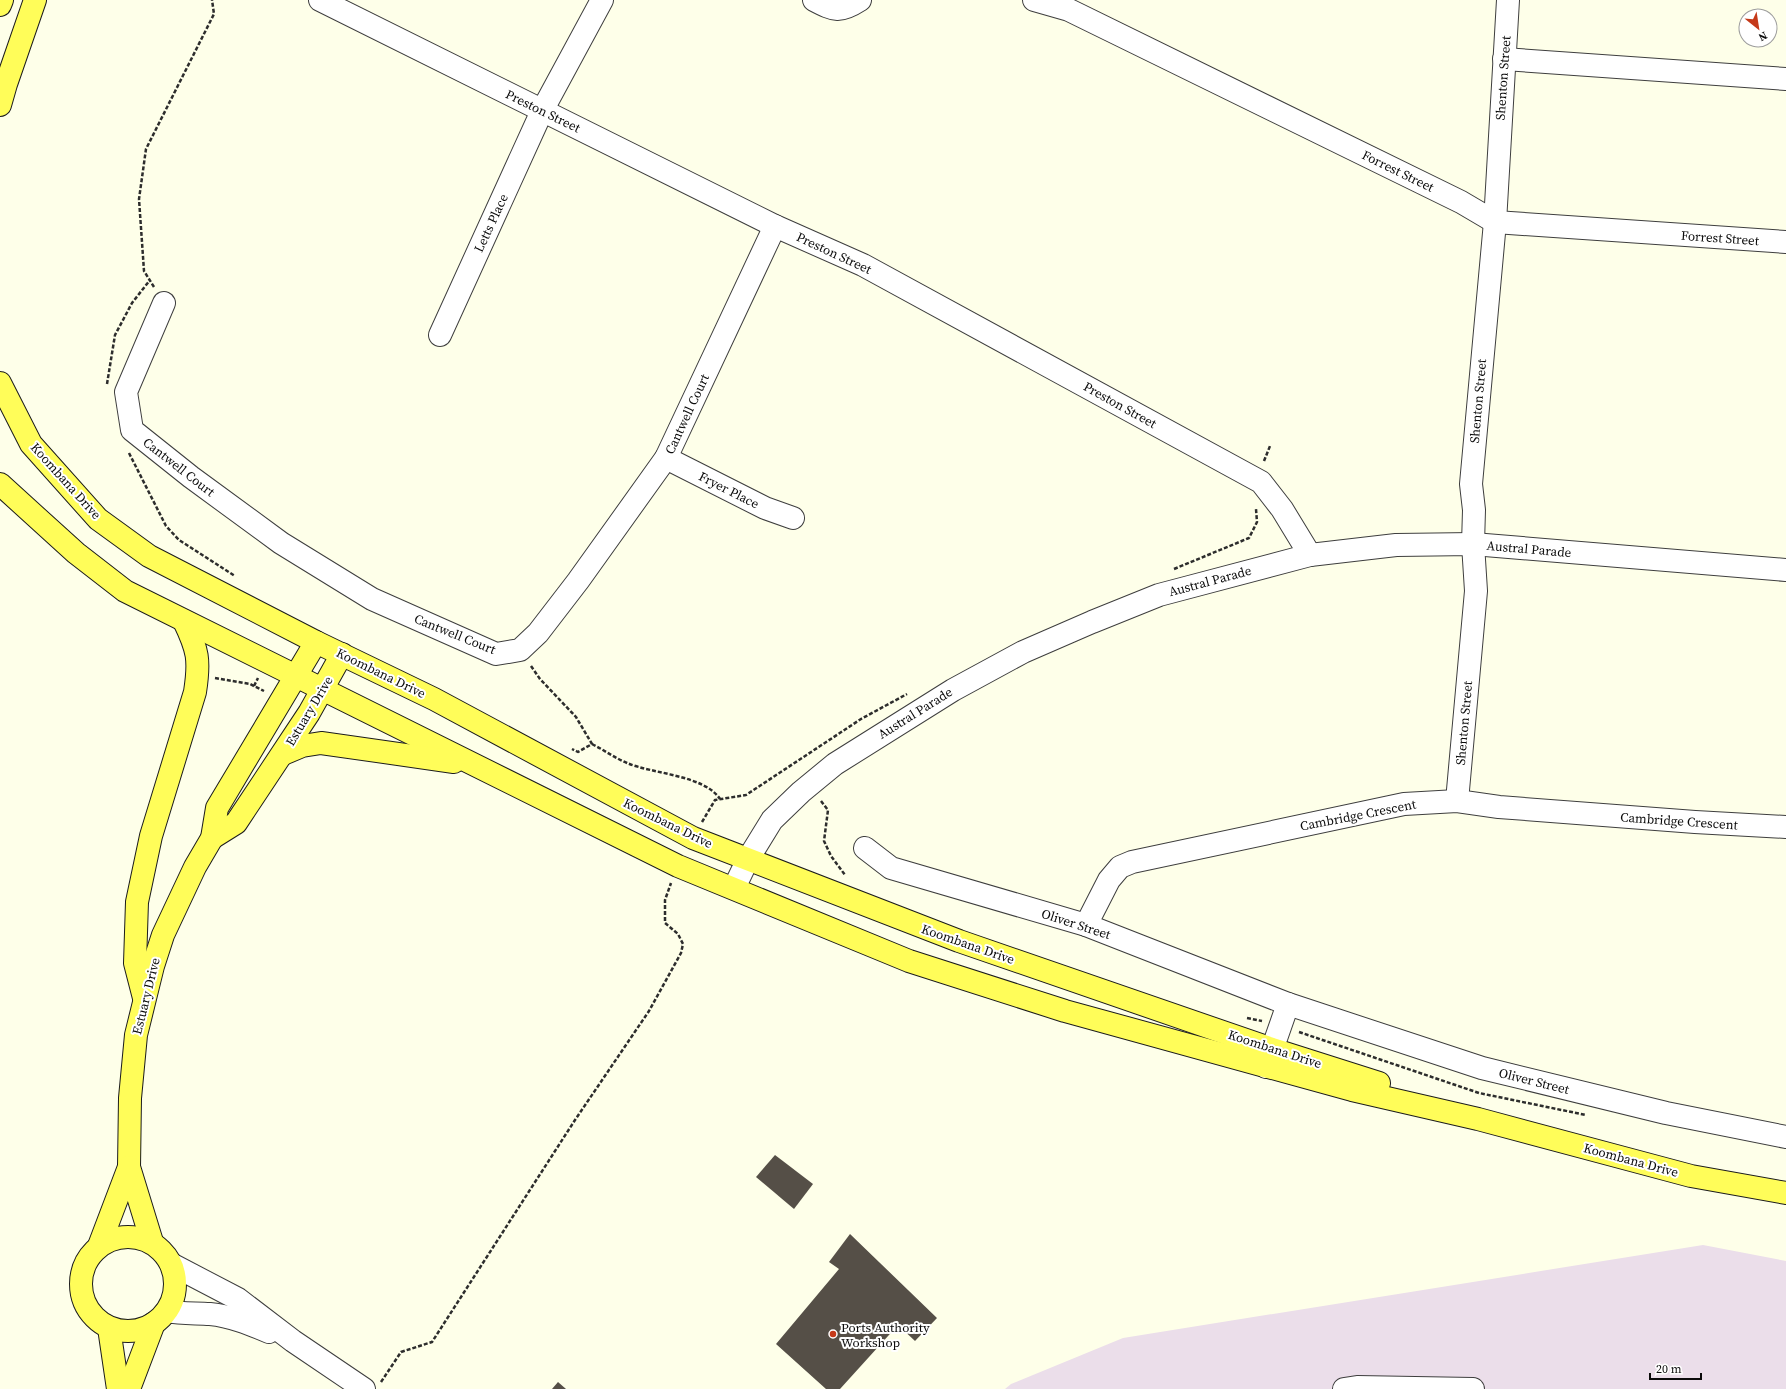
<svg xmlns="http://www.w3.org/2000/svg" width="1786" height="1389" font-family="'Source Serif 4',serif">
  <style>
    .industrial { fill: #ebdeea }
    .building { fill: #554f47 }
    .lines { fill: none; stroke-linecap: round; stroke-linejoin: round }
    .minor-casing { stroke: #3e3e3e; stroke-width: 24 }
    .major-casing { stroke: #1c1c1c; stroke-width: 24 }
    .path { stroke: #2d2d2d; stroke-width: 2.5; stroke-dasharray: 4 2; stroke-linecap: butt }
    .minor { stroke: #fff; stroke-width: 22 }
    .major { stroke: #fffd59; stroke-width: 22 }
    .poi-dot { fill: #c53919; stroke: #fff; stroke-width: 1.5 }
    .labels { text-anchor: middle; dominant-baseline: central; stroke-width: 4; stroke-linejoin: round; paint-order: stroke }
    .street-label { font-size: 13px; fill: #0b0b0b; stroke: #fff }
    .poi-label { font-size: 13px; fill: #0b0b0b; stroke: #fff; text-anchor: start }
  </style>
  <rect width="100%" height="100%" fill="#feffe9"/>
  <polygon class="industrial" points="1703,1245 1786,1261 1786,1389 1005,1389 1011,1384 1123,1338"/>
  <g class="building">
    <polygon points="775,1155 813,1184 794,1209 756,1177"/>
    <polygon points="850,1234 937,1318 915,1341 898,1325 840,1389 826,1389 776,1344 839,1269 829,1262"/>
    <polygon points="558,1382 566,1389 552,1389"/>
  </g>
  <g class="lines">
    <g class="minor-casing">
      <g id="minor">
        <polyline points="320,0 775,226 863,265 1261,482 1282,509 1310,555"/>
        <path d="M814 0C835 11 840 13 860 0"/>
        <polyline points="1034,0 1069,10 1461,202 1495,222 1786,242"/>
        <polyline points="1504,59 1786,79"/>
        <polyline points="164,303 126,392 132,430 191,477 281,543 372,599 496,654 520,650 538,633 578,581 666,458 775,226"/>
        <polyline points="440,335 542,111 602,0"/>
        <polyline points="666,458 765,508 793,518"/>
        <polyline points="1457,801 1476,591 1473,544 1474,510 1471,484 1495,222 1508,0"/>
        <polyline points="865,848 891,868 1086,925 1288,1004 1482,1068 1666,1113 1786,1137"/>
        <polyline points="734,888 748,859 772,820 801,792 835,764 953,690 1023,652 1092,622 1159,595 1310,555 1396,545 1473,544 1786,570"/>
        <polyline points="1086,925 1109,880 1120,867 1132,862 1404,804 1457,801 1499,807 1695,822 1786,827"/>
        <polyline points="1266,1067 1288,1004"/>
        <polyline points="171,1264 238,1299 293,1341 364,1389"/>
        <path d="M167 1311C181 1314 195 1313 210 1314 231 1316 250 1324 269 1332"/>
        <polyline points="1344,1389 1357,1387 1473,1389"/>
      </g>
    </g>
    <g class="major-casing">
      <g id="major">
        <polyline points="0,5 2,0"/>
        <polyline points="0,105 6,84 35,0"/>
        <polyline points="0,383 31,444 98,519 149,556 316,642 434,699 693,838 959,941 1272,1049 1379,1083"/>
        <polyline points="0,484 76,553 125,591 678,866 909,961 1065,1011 1352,1090 1478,1119 1691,1176 1786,1193"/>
        <polyline points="283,754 302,746 321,743 454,762"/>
        <polyline points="212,838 236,823 309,713 342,654"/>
        <path d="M144 998 135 963 137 902 151 836 195 692C200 660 198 650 184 621"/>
        <circle cx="128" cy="1284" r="47"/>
        <polyline points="152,1242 129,1167 130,1098 136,1035 153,966 163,935 195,867 212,838 217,808 316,642"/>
        <polyline points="99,1246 129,1167"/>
        <polyline points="109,1328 118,1389"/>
        <polyline points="129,1389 154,1323"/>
      </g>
    </g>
    <g class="path">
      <polyline points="154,287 144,271 139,199 146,149 214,14 212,0"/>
      <polyline points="107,384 115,335 132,303 150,280"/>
      <polyline points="129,453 166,526 179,540 235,576"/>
      <polyline points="1264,461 1270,446"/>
      <polyline points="1174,569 1249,538 1257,522 1256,509"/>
      <polyline points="531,666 540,679 576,717 592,744 578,752 572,749"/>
      <polyline points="215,678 250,684 264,691"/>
      <polyline points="254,686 258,678"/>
      <path d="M592 744C604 750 615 758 627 763 653 774 704 775 720 799"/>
      <polyline points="821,801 828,810 824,841 831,856 845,875"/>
      <polyline points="702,822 715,800 746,795 861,719 907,694"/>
      <polyline points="1247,1018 1262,1021"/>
      <polyline points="1299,1032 1479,1093 1586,1115"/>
      <polyline points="381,1382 401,1352 432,1342 575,1120 649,1011 681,953 683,944 678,934 665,923 665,900 671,883"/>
    </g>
    <use href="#minor" class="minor"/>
    <use href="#major" class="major"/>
  </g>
  <circle class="poi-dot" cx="833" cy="1334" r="4"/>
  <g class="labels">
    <g class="street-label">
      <text transform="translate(1503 78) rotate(-86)">Shenton Street</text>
      <text transform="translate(543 111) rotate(26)">Preston Street</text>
      <text transform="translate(1398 171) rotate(26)">Forrest Street</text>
      <text transform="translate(491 223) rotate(-65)">Letts Place</text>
      <text transform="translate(1720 238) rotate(4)">Forrest Street</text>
      <text transform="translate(834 253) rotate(25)">Preston Street</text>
      <text transform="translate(1478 401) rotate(-85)">Shenton Street</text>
      <text transform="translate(1120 405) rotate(29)">Preston Street</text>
      <text transform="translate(687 414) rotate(-65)">Cantwell Court</text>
      <text transform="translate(179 467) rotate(38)">Cantwell Court</text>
      <text transform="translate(66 481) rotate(48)">Koombana Drive</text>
      <text transform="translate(729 490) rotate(27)">Fryer Place</text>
      <text transform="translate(1529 549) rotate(5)">Austral Parade</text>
      <text transform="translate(1210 581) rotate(-15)">Austral Parade</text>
      <text transform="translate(455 634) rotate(22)">Cantwell Court</text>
      <text transform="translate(381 673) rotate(26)">Koombana Drive</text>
      <text transform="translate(309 711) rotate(-59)">Estuary Drive</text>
      <text transform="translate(915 713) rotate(-32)">Austral Parade</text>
      <text transform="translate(1464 723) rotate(-85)">Shenton Street</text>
      <text transform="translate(1358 815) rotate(-11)">Cambridge Crescent</text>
      <text transform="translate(1679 821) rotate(4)">Cambridge Crescent</text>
      <text transform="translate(668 823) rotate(26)">Koombana Drive</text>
      <text transform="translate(1076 924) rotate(18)">Oliver Street</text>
      <text transform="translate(968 944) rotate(19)">Koombana Drive</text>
      <text transform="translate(146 996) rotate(-76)">Estuary Drive</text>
      <text transform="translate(1275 1049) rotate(18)">Koombana Drive</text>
      <text transform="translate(1534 1081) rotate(14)">Oliver Street</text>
      <text transform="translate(1631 1160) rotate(15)">Koombana Drive</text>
    </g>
    <g class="poi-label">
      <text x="841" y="1327">Ports Authority<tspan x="841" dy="15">Workshop</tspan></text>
    </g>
  </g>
  <g transform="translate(1758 28) rotate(150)"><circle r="19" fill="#ffffff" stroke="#9d9d9d"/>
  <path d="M0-3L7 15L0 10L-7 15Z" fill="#c53919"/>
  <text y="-6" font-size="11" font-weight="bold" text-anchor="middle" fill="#0b0b0b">N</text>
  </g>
  <path d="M1650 1373v6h51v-6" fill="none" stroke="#0b0b0b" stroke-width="2"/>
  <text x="1656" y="1373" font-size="12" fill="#0b0b0b" stroke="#ffffff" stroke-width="3" paint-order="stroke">20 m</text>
</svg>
